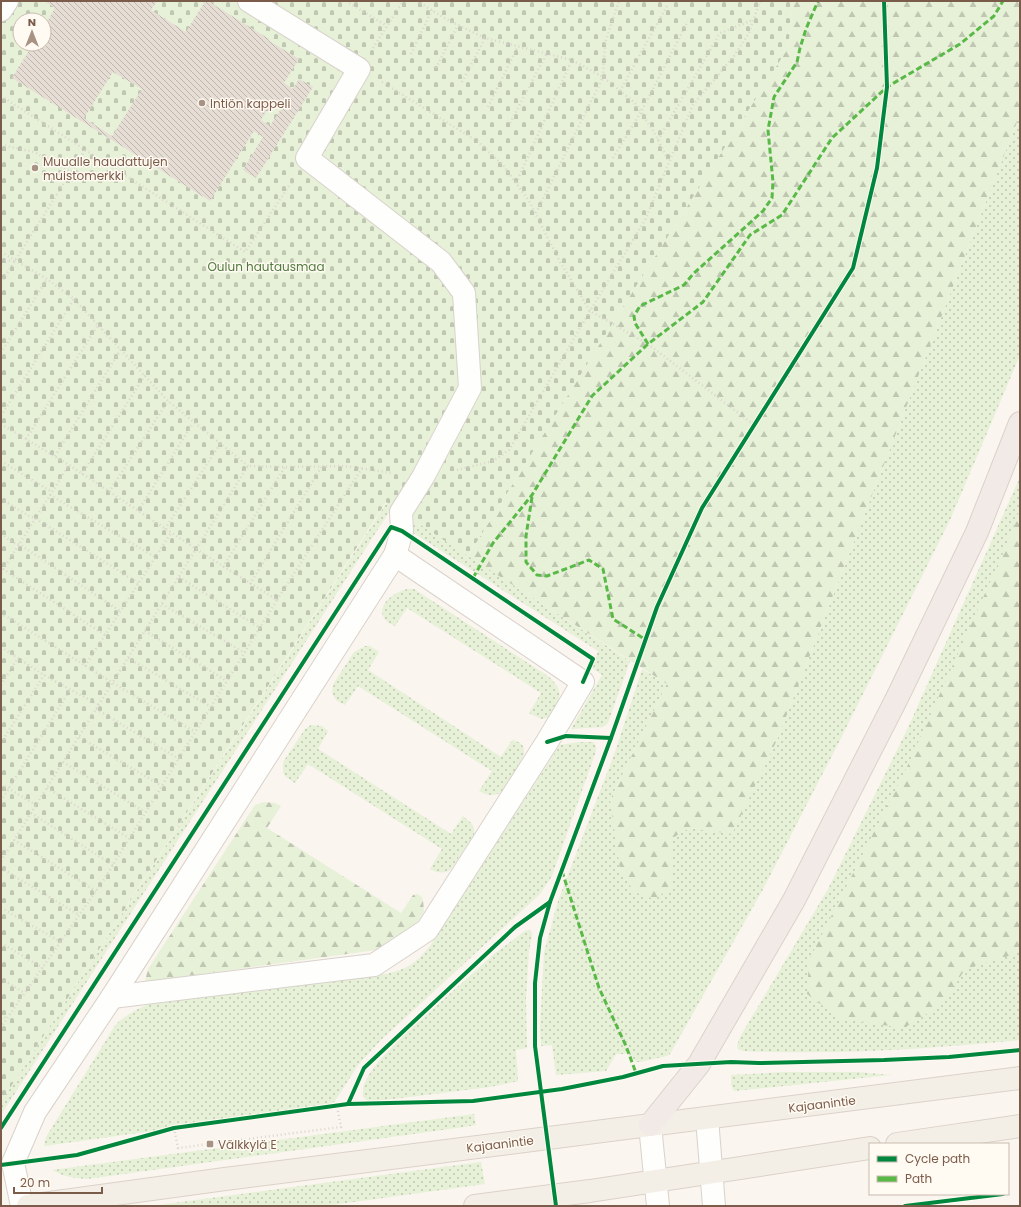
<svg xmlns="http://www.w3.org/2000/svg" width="1021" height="1207" font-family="Poppins,sans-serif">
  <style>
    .green { fill: url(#green-dots) }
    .forest { fill: url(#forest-firs) }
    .cemetery { fill: url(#cemetery-stones); fill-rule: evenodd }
    .building { fill: url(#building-back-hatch); fill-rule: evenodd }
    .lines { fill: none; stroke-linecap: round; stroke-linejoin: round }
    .minor-casing { stroke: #d9d2cc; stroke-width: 24 }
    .major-casing { stroke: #dbd1ca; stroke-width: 24 }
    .highway-casing { stroke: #dbd1ca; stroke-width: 24 }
    .path { stroke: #dcd4ce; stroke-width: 2.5; stroke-dasharray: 1 3; stroke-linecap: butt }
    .minor { stroke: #fefefc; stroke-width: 22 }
    .major { stroke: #f4efe6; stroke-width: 22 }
    .highway { stroke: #f2eae6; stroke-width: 22 }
    .quiet { stroke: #58b947; stroke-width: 3; stroke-dasharray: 6 3; stroke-linecap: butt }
    .cycleway-casing { stroke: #fffaf2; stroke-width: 6 }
    .cycleway { stroke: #00873e; stroke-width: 4 }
    .poi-dot { fill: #a79283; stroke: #fffaf2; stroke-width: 1.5 }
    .labels { text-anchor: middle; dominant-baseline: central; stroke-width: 3; stroke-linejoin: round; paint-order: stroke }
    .poi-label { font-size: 12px; fill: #7b5c4a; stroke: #fffaf2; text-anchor: start }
    .park-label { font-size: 12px; fill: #517b3e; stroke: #fffaf2 }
    .street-label { font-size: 12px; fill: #7b5c4a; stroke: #fffaf2 }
  </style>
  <defs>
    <pattern id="green-dots" width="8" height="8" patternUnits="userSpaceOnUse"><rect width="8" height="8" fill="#e6f1d8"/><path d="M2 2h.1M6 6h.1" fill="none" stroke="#bfc6b1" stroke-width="1.8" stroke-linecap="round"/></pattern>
    <pattern id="forest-firs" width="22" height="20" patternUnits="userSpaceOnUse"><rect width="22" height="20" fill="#e6f1d8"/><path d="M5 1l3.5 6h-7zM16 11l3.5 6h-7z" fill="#bfc6b1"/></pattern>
    <pattern id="cemetery-stones" width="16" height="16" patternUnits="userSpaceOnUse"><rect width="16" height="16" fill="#e6f1d8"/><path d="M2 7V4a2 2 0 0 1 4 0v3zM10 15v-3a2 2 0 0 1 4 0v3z" fill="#bfc6b1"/></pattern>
    <pattern id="building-back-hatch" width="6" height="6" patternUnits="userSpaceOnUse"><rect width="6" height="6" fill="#e6ddd5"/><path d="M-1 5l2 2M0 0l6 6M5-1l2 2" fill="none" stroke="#bfb6af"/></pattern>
  </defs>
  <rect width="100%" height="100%" fill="#faf5ee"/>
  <g class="green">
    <polygon points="1020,114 1020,355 950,520 839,742 762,891 670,1054 667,1056 640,1062 637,1062 627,1054 616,1054 606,1071 556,1075 552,1045 541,1046 540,1027 544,952 558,901 615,752 642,669 667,684 610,800 673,868 670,839 689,828 732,833 777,740"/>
    <path d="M1020 477V1040C928 1049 835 1055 743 1051L738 1049 737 1046 740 1037 828 889 906 732Z"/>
    <polygon points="387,502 393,506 1,1115 1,1102"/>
    <polygon points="409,517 630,661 608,723 603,727 571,729 602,675 592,668 598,651 404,527"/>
    <path d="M407 589H414L548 676C566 692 560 699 550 717L541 719 529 713 541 693 407 608 395 626C369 615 387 594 407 589Z"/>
    <path d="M365 646H370L379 652 368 670 501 757 512 740C517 741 523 743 524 749 526 758 509 781 504 790 496 797 488 796 479 791L492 771 358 686 345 705 337 701 333 695 332 690 334 683 354 652Z"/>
    <path d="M311 725 322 726 328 731 318 749 451 834 463 816C471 823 475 824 474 835L450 870C443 874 437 873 430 869L442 849 308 764 295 783 286 777 283 773V762L305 729Z"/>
    <path d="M580 742H593L596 746V751L552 876 540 894 382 1039 358 1065 335 1101 327 1107 44 1146 46 1137 116 1024C127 1015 137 1008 151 1004L386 974C409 968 415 964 430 946L560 745Z"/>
    <polygon points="529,930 532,932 532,936 529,951 526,998 527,1048 516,1050 518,1081 490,1087 369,1102 363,1097 363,1087 368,1076 379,1061 403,1036 494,954 525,931"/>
    <polygon points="785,1072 858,1072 891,1075 734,1091 731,1085 731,1075"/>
    <path d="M474 1114 476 1125 464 1127 87 1179C75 1178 64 1177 52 1170Z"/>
    <polygon points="481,1162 485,1184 325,1206 151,1206"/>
  </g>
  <g class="forest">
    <polygon points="793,1 1020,1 1020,114 777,740 732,834 689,828 671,839 673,868 671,888 654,899 634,892 620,869 610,800 667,684 468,556 612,324 788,48"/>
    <polygon points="1020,509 1020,950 1012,955 965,969 944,1003 904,1028 841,1019 807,994 809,960 907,767 1004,551"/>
    <polygon points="264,802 275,803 281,806 267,828 401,913 413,895 417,894 421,896 423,900 424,911 421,917 404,939 376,950 159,980 145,981 148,969 255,805"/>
  </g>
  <path class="cemetery" d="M1 1H793L788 48 612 324 468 556 386 502 1 1102ZM20 20H44V44H20Z"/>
  <path class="building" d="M44 1H157L151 10 186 32 204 3 201 1H208L269 39 268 40 299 59 284 83 293 89 299 79 313 87 256 178 243 170 263 137 254 131 210 201 12 78 33 44H44V27L55 8ZM113 72 142 89 112 136 84 118ZM273 100 283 106 270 126 261 120Z"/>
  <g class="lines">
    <g class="minor-casing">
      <g id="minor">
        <polyline points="1,10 7,1"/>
        <polyline points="112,997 374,965 427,930 547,742 583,682 395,555"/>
        <polyline points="707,1118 714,1206"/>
        <polyline points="650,1125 658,1206"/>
        <polyline points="22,1206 13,1163 35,1112 112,997 395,555 402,531 401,512 423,477 470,388 464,293 441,262 307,158 359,69 249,1"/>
      </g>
    </g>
    <g class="major-casing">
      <g id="major">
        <polyline points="897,1144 1020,1126"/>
        <polyline points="28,1206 225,1179 1020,1078"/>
        <polyline points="475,1206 590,1191 870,1148"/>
      </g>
    </g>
    <g class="highway-casing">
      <polyline id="highway" points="650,1125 699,1064 794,900 897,698 977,532 1020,423"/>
    </g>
    <g class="path">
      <polyline points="346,1 387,26"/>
      <polyline points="417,1 446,19 485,38 572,60 603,77 635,103 654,132 669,162"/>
      <polyline points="751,1 759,5"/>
      <polyline points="373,48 403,1"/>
      <polyline points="411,54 432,10"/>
      <polyline points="436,68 458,25"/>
      <polyline points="382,82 477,141 503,165 529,201 559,260 590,311 648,344 754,425"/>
      <polyline points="462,82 485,38"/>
      <polyline points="620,91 667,6"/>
      <polyline points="1,96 245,252 293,180"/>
      <polyline points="488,107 518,46"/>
      <polyline points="510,123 547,53"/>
      <polyline points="658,140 720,33 753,20"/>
      <polyline points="1,145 34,152 71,172"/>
      <polyline points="613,158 641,112 688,21"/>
      <polyline points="516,183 572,60"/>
      <polyline points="536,213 603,77 605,43 619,1"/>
      <polyline points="1,252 47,279 74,299 168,401 248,466"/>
      <polyline points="1,260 14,261"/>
      <polyline points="1,283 85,150"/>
      <polyline points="1,353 47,279"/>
      <polyline points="1,416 74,299"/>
      <polyline points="1,424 69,465 196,549 277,600 103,881 1,1027"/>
      <polyline points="26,439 98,325"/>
      <polyline points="55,456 121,349"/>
      <polyline points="1,461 52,492"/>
      <polyline points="457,470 493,461 509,450 590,311 645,220 693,105 734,56 749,33 760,1"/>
      <polyline points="82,474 145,375"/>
      <polyline points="109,492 168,401"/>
      <polyline points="50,495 155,557"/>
      <polyline points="1,499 29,516 35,518 138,583"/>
      <polyline points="138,511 193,423"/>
      <polyline points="165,529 220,444"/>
      <polyline points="1,534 14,543 19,544 120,611"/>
      <polyline points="223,567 285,467"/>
      <polyline points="3,569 105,635"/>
      <polyline points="1,573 69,465"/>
      <polyline points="179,577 260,628"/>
      <polyline points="250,584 322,466"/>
      <polyline points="277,600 362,468"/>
      <polyline points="162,604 245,653"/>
      <polyline points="1,613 113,683 195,732"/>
      <polyline points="145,631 227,681"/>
      <polyline points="1,647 44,675 99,705"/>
      <polyline points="128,658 211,707"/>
      <polyline points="85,666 171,533"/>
      <polyline points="1,685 18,658"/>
      <polyline points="96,709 179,759"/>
      <polyline points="79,737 162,786"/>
      <polyline points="1,743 44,675"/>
      <polyline points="63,762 145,812"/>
      <polyline points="1,784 36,805"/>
      <polyline points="47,788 129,838"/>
      <polyline points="1,801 70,690"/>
      <polyline points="31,813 113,865"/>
      <polyline points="14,840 96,891"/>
      <polyline points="1,861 248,466 285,467 344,466 393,473"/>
      <polyline points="1,868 79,915"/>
      <polyline points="1,908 61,942"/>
      <polyline points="1,943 43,968"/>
      <polyline points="1,979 25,993"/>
      <polyline points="1,1015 7,1019"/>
      <polyline points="174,1128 178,1148 341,1127 337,1106"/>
    </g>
    <use href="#minor" class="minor"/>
    <use href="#major" class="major"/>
    <use href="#highway" class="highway"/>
    <g class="quiet">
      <polyline points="648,344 635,323 634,316 640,306 684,285 693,274 763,211 772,198 773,182 768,130 774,97 797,62 800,48 806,29 818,1"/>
      <polyline points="532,497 526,536 526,562 537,575 547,576 589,560 603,569 613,619 646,640"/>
      <polyline points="473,578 493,543 532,495 592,396 648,344 703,302 750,235 782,215 832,138 887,87 960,44 994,16 1003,1"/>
      <polyline points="562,871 599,988 626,1046 636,1073"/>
    </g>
    <g class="cycleway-casing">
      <g id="cycleway">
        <polyline points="547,742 566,736 611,738"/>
        <polyline points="348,1104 364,1068 515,927 550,902"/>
        <polyline points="1,1128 391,527 402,531 593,659 583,682"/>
        <polyline points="1,1165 77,1155 174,1128 348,1104 473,1101 562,1089 623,1077 663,1066 731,1062 759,1063 884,1060 949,1057 1020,1050"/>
        <polyline points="556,1206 535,1046 535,983 540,938 550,902 611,738 657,607 702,508 853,268 877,168 887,87 884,1"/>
        <polyline points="905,1206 1003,1194"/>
      </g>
    </g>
    <use href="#cycleway" class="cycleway"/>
  </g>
  <g class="poi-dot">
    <circle cx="202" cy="103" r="4"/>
    <circle cx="35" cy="168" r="4"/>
    <rect x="206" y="1140" width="8" height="8" rx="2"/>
  </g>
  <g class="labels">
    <g class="poi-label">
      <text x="210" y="103">Intiön kappeli</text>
      <text x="43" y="161">Muualle haudattujen<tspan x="43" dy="14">muistomerkki</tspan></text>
      <text x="218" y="1144">Välkkylä E</text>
    </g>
    <g class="park-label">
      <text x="266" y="266">Oulun hautausmaa</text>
    </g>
    <g class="street-label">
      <text transform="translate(822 1104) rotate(-7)">Kajaanintie</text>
      <text transform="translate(500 1144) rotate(-7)">Kajaanintie</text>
    </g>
  </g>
  <rect width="1021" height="1207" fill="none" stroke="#7b5c4a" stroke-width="4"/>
  <rect x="869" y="1143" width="140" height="52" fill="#fffaf2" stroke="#cabbaf"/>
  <rect x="877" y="1156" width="20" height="6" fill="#00873e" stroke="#cabbaf"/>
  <text x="905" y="1163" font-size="12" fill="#7b5c4a">Cycle path</text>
  <rect x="877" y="1176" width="20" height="6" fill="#58b947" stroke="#cabbaf"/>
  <text x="905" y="1183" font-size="12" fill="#7b5c4a">Path</text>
  <g transform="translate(32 32)"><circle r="19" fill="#fffaf2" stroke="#cabbaf"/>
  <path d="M0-3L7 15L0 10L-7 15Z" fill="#a79283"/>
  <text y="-6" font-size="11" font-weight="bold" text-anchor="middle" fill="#7b5c4a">N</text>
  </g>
  <path d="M14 1187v6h88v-6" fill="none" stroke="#7b5c4a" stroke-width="2"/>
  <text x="20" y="1187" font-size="12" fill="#7b5c4a" stroke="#fffaf2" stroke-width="3" paint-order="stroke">20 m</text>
</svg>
